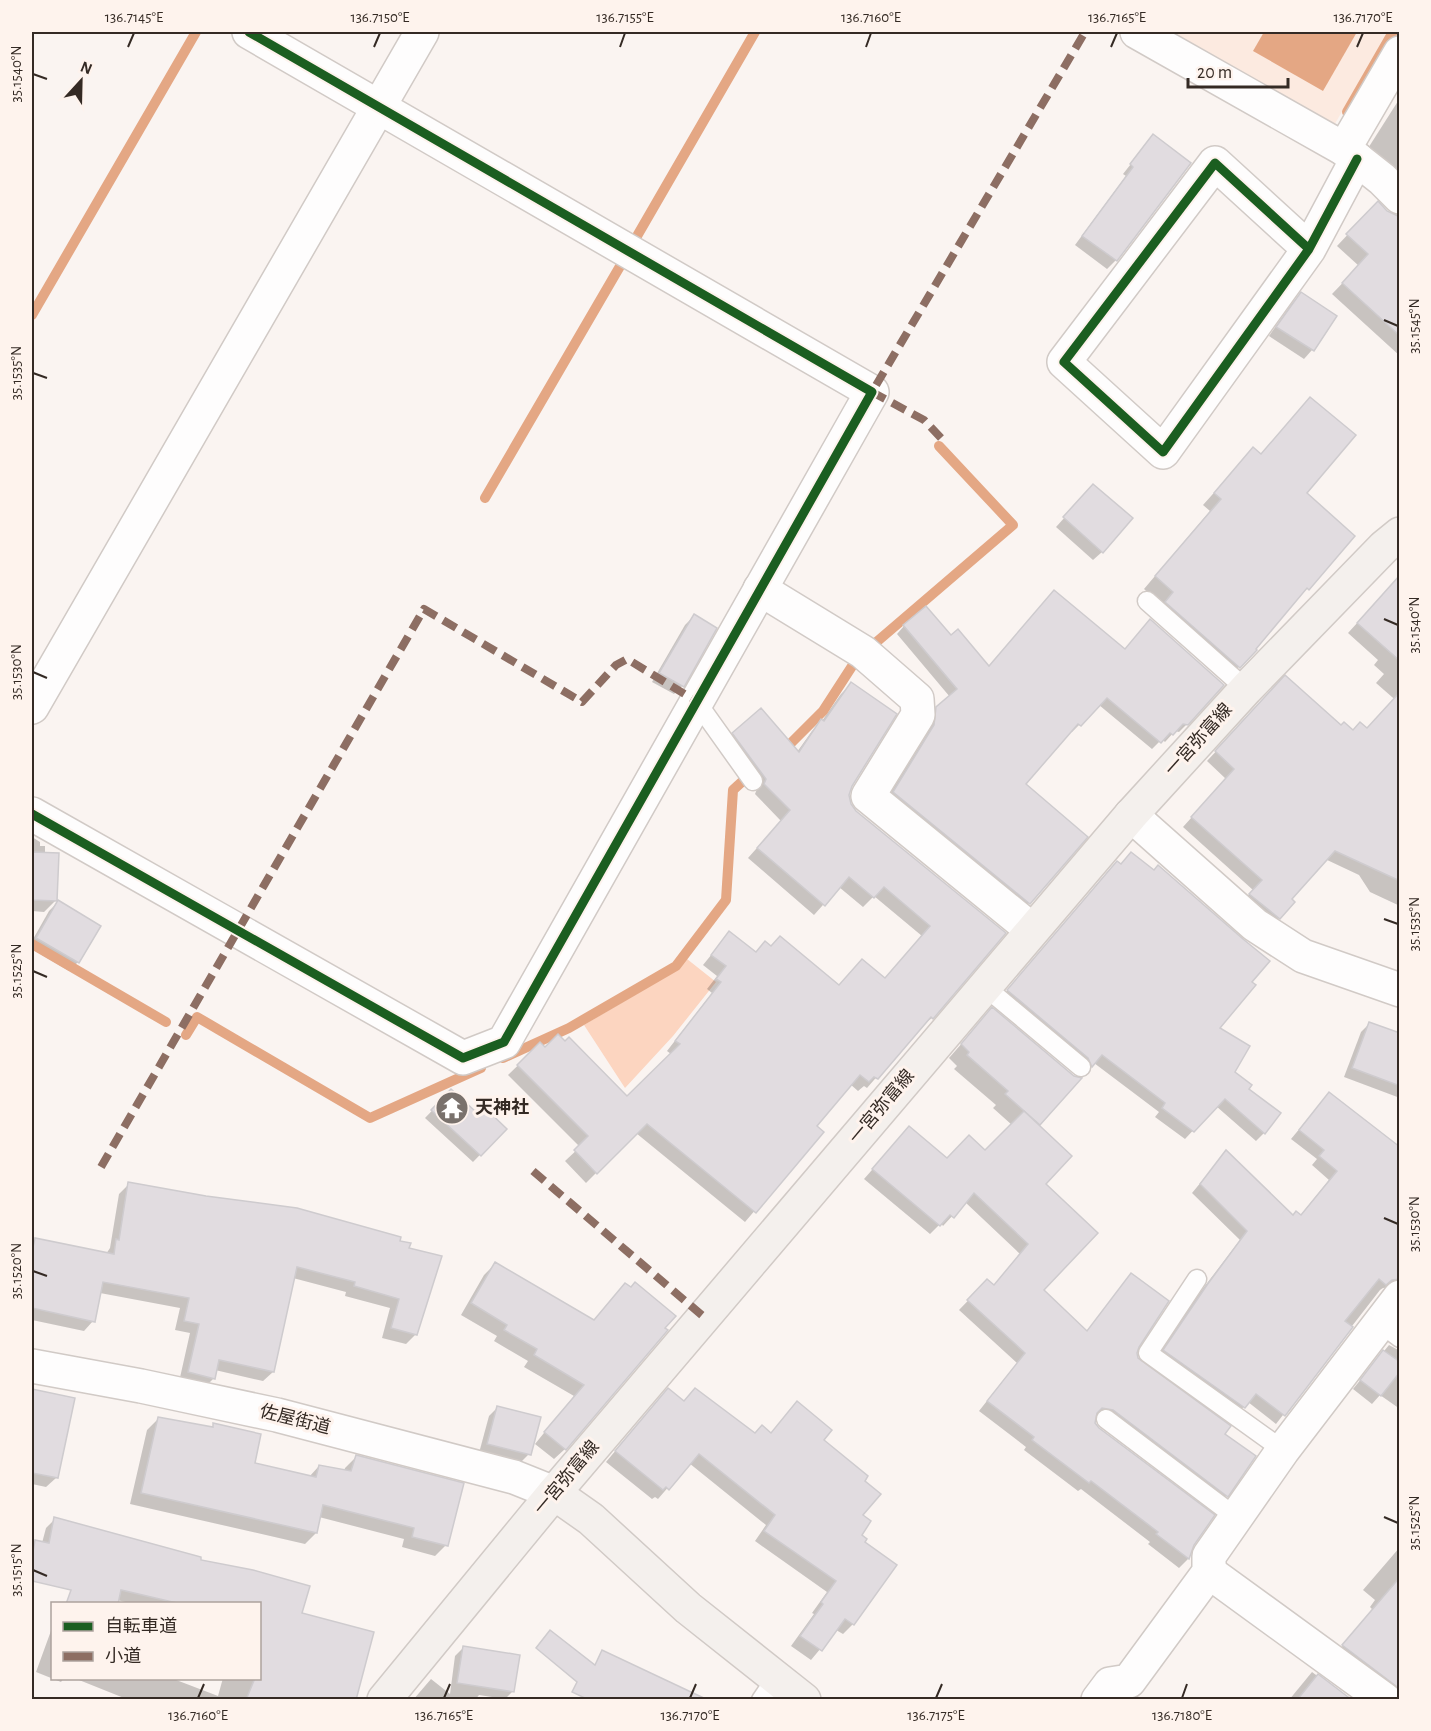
<svg xmlns="http://www.w3.org/2000/svg" width="1431" height="1731" font-family="'Alegreya Sans','Noto Sans JP',sans-serif">
  <style>
    .built { fill: #fceae0 }
    .green { fill: #fcd5c0 }
    .water { fill: #e4a784 }
    .shadow { fill: #0003 }
    .lines { fill: none; stroke-linecap: round; stroke-linejoin: round }
    .stream { stroke: #e4a784; stroke-width: 10 }
    .building { fill: #e1dce0; stroke: #cecbce; stroke-width: 1.5 }
    .lane-casing { stroke: #d1cac6; stroke-width: 21 }
    .street-casing { stroke: #d1cac6; stroke-width: 36 }
    .secondary-casing { stroke: #d1cac6; stroke-width: 36 }
    .lane { stroke: #fefdfd; stroke-width: 18 }
    .street { stroke: #fefdfd; stroke-width: 33 }
    .secondary { stroke: #f4f0ed; stroke-width: 33 }
    .quiet { stroke: #8d6e63; stroke-width: 8; stroke-dasharray: 15 8; stroke-linecap: butt }
    .cycleway-casing { stroke: #fef3ed; stroke-width: 13 }
    .cycleway { stroke: #1b5e20; stroke-width: 9 }
    .ticks { fill: none; stroke: #342a24; stroke-width: 2 }
    .labels { text-anchor: middle; dominant-baseline: central; stroke-width: 6; stroke-linejoin: round; paint-order: stroke }
    .street-label { font-size: 18px; fill: #342a24; stroke: #fef3ed }
    .poi-label { font-size: 18px; font-weight: bold; fill: #342a24; stroke: #fef3ed; text-anchor: start }
    .neatline { fill: none; stroke: #342a24; stroke-width: 2 }
    .ticks-label { font-size: 15px; text-anchor: middle; fill: #342a24 }
  </style>
  <rect width="100%" height="100%" fill="#faf4f1"/>
  <polygon class="built" points="1153,32 1388,32 1329,134"/>
  <polygon class="green" points="687,959 716,982 673,1036 625,1088 584,1025 677,970"/>
  <polygon class="water" points="1264,32 1357,32 1323,91 1253,51"/>
  <g class="shadow">
    <polygon points="1400,98 1400,174 1365,153"/>
    <polygon points="1153,136 1189,163 1116,260 1107,269 1075,245 1126,176 1123,174"/>
    <polygon points="1386,211 1395,217 1400,217 1400,356 1332,294 1359,266 1337,246 1367,214"/>
    <polygon points="1301,294 1334,317 1312,350 1304,359 1269,336 1292,303"/>
    <polygon points="1253,449 1353,536 1254,649 1255,650 1227,679 1162,605 1144,589 1210,511 1203,505"/>
    <polygon points="1085,495 1102,552 1093,560 1056,527"/>
    <polygon points="1400,576 1400,704 1376,683 1384,674 1374,665 1378,660 1348,633"/>
    <polygon points="1047,599 1187,724 1179,732 1175,731 1165,742 1162,739 1152,749 1099,705 1072,732 1070,730 1023,784 1086,837 1022,911 886,800 927,734 929,716 950,697 897,634 904,626 951,637 989,667"/>
    <polygon points="694,616 682,686 674,694 652,682 685,625"/>
    <polygon points="851,684 851,786 848,795 850,805 855,812 1004,933 932,1018 921,1026 867,1088 864,1086 858,1091 850,1084 814,1126 822,1132 745,1222 636,1133 586,1183 565,1161 580,1147 508,1075 540,1044 627,1098 671,1054 667,1051 712,993 707,989 717,976 703,965 729,933 755,953 765,943 838,987 885,980 922,936 874,896 863,907 839,887 814,915 748,858 781,821 755,794 757,789 724,744 733,734 797,752 812,731 822,721 841,694"/>
    <polygon points="1276,687 1341,727 1400,770 1400,906 1370,892 1359,875 1325,859 1290,899 1279,918 1270,927 1240,904 1253,890 1183,827 1226,779 1207,761"/>
    <polygon points="32,837 40,842 40,846 45,846 45,854 56,900 44,912 32,911"/>
    <polygon points="1109,870 1250,982 1217,1029 1233,1072 1264,1133 1256,1141 1216,1106 1185,1139 1155,1117 1159,1112 1094,1063 1084,1073 1000,999"/>
    <polygon points="58,902 78,962 69,971 32,949 32,941 49,911"/>
    <polygon points="992,1009 1073,1077 1079,1079 1037,1126 1044,1184 1042,1290 1086,1332 1131,1275 1137,1359 1223,1434 1254,1457 1226,1496 1217,1505 1103,1419 1093,1417 1098,1429 1192,1545 1188,1559 1179,1568 1148,1544 1150,1542 1081,1489 1078,1491 1024,1450 1026,1447 979,1411 1017,1363 959,1310 987,1281 993,1286 1020,1254 965,1202 943,1226 941,1223 930,1234 864,1179 909,1128 947,1160 985,1152 1012,1125 993,1108 996,1105 954,1069 957,1066 949,1058"/>
    <polygon points="1370,1023 1400,1034 1400,1098 1344,1077 1361,1032"/>
    <polygon points="451,1091 474,1113 505,1129 473,1162 425,1118"/>
    <polygon points="1321,1103 1400,1149 1400,1289 1394,1287 1383,1288 1380,1290 1276,1424 1248,1402 1235,1416 1156,1359 1198,1295 1240,1240 1192,1193 1226,1152 1292,1217 1300,1216 1329,1180 1312,1165 1317,1159 1291,1139"/>
    <polygon points="129,1184 398,1242 408,1249 416,1334 406,1344 382,1338 390,1308 345,1296 346,1292 293,1278 273,1372 263,1381 215,1370 214,1378 204,1388 179,1382 190,1333 175,1330 180,1308 100,1293 93,1321 84,1331 32,1320 32,1239 106,1254 110,1248 119,1194"/>
    <polygon points="495,1264 593,1321 614,1296 565,1449 554,1459 535,1444 574,1396 524,1367 528,1361 494,1341 497,1336 461,1315 484,1275"/>
    <polygon points="1389,1345 1400,1351 1400,1409 1380,1395 1372,1404 1353,1389"/>
    <polygon points="32,1390 74,1399 56,1478 46,1487 32,1484"/>
    <polygon points="658,1400 683,1402 755,1435 770,1434 822,1440 863,1481 853,1624 843,1634 836,1630 811,1660 791,1646 814,1614 812,1613 827,1592 755,1541 766,1525 689,1463 658,1499 655,1497 652,1499 606,1462"/>
    <polygon points="498,1407 529,1454 520,1463 479,1453 489,1416"/>
    <polygon points="158,1419 210,1428 214,1425 253,1464 309,1477 319,1466 344,1471 345,1468 356,1457 446,1545 435,1556 402,1547 404,1539 319,1517 316,1533 305,1544 130,1504 147,1430"/>
    <polygon points="55,1519 199,1561 300,1615 355,1700 129,1700 74,1678 171,1678 218,1696 223,1678 260,1678 260,1604 134,1604 32,1580 32,1546 36,1542 42,1543 46,1528"/>
    <polygon points="1400,1547 1400,1700 1335,1655 1373,1610 1370,1607 1375,1600 1363,1590"/>
    <polygon points="52,1628 52,1678 64,1678 61,1682 36,1672"/>
    <polygon points="463,1648 513,1691 505,1699 479,1695 475,1700 413,1700 431,1679 450,1694 455,1656"/>
    <polygon points="1312,1672 1350,1700 1289,1700"/>
  </g>
  <g class="lines">
    <g class="stream">
      <polyline points="1347,112 1393,32"/>
      <polyline points="633,243 755,32"/>
      <polyline points="32,315 196,32"/>
      <polyline points="485,498 626,256"/>
      <polyline points="873,645 1013,525 939,446"/>
      <polyline points="782,752 823,711 858,657"/>
      <polyline points="32,944 166,1022"/>
      <polyline points="186,1035 197,1017 370,1118 481,1068"/>
      <polyline points="503,1058 569,1028 676,966 726,900 733,790 745,779"/>
    </g>
  </g>
  <g class="building">
    <polygon points="1153,134 1191,163 1117,261 1082,236 1133,167 1130,164"/>
    <polygon points="1378,201 1387,211 1400,217 1400,336 1342,283 1368,254 1346,234"/>
    <polygon points="1301,292 1337,316 1314,351 1276,327"/>
    <polygon points="1310,397 1356,435 1307,493 1355,536 1309,590 1307,588 1256,649 1257,650 1240,668 1165,602 1173,592 1155,576 1221,499 1214,493 1253,447 1261,454"/>
    <polygon points="1093,484 1133,518 1103,553 1063,517"/>
    <polygon points="1400,575 1400,661 1357,623"/>
    <polygon points="1054,590 1125,649 1150,619 1224,685 1188,725 1183,724 1173,735 1170,733 1161,743 1107,698 1081,726 1078,724 1026,784 1088,837 1030,904 893,792 934,725 936,707 957,689 903,625 926,606 951,635 958,629 989,666"/>
    <polygon points="694,614 717,628 684,687 659,673"/>
    <polygon points="1285,675 1341,725 1344,722 1353,730 1360,722 1367,728 1400,692 1400,881 1335,851 1292,899 1295,902 1280,919 1249,894 1262,880 1191,817 1234,769 1215,751"/>
    <polygon points="851,682 897,714 852,786 849,795 851,804 856,811 1006,933 933,1019 931,1017 878,1079 874,1077 869,1082 860,1075 817,1126 824,1132 756,1213 647,1124 597,1174 574,1150 588,1136 517,1065 540,1042 545,1047 558,1034 565,1041 569,1037 627,1096 680,1044 675,1041 721,982 716,979 726,966 711,955 729,931 756,952 765,941 771,946 780,936 839,985 862,959 885,978 930,926 884,887 874,898 849,877 825,906 757,848 790,810 764,784 766,779 732,733 761,708 799,752 821,719 824,721"/>
    <polygon points="32,852 59,853 57,901 32,900"/>
    <polygon points="1131,852 1154,870 1158,865 1243,939 1270,961 1252,982 1256,985 1220,1028 1250,1046 1235,1072 1252,1085 1249,1089 1281,1113 1265,1134 1225,1099 1194,1132 1162,1108 1165,1103 1102,1055 1092,1067 1088,1058 1007,990 1117,861 1121,864"/>
    <polygon points="58,900 101,926 79,963 36,938"/>
    <polygon points="992,1007 1074,1076 1082,1078 1040,1125 1005,1094 1008,1091 967,1055 969,1052 961,1044"/>
    <polygon points="1369,1022 1400,1033 1400,1086 1352,1068"/>
    <polygon points="451,1089 475,1111 481,1104 507,1129 481,1156 431,1110"/>
    <polygon points="1329,1092 1400,1147 1400,1279 1392,1280 1386,1285 1379,1279 1345,1321 1353,1327 1285,1416 1256,1394 1245,1408 1163,1350 1207,1285 1247,1231 1200,1184 1226,1150 1293,1215 1296,1211 1301,1215 1337,1171 1319,1156 1324,1150 1299,1130"/>
    <polygon points="1024,1111 1072,1156 1046,1184 1098,1233 1044,1290 1087,1331 1131,1273 1169,1301 1139,1347 1137,1353 1138,1358 1231,1426 1225,1434 1256,1456 1228,1497 1113,1410 1102,1408 1097,1413 1095,1423 1099,1428 1215,1515 1194,1545 1189,1559 1156,1534 1158,1532 1091,1481 1089,1483 1032,1440 1034,1437 987,1401 1025,1353 967,1300 987,1279 994,1285 1028,1244 974,1193 954,1218 950,1215 940,1226 872,1169 909,1126 947,1158 969,1135 985,1150"/>
    <polygon points="128,1182 206,1196 297,1208 401,1237 400,1241 411,1243 409,1248 442,1256 417,1335 391,1328 399,1299 354,1286 355,1282 297,1267 274,1372 219,1360 215,1379 188,1372 199,1324 184,1321 189,1298 103,1282 95,1322 32,1308 32,1252 35,1238 114,1254 116,1239 119,1240"/>
    <polygon points="495,1262 594,1320 625,1283 631,1287 635,1282 676,1316 665,1328 668,1330 566,1450 544,1432 584,1385 534,1355 537,1349 504,1330 507,1325 471,1303"/>
    <polygon points="1383,1350 1400,1362 1400,1372 1381,1396 1360,1380"/>
    <polygon points="668,1388 684,1401 695,1388 755,1433 762,1425 771,1433 797,1401 832,1430 824,1440 868,1476 865,1481 881,1494 863,1515 871,1521 862,1535 867,1539 865,1542 897,1565 854,1625 845,1619 822,1651 800,1636 823,1604 821,1602 836,1581 764,1531 775,1515 699,1454 669,1490 666,1487 663,1490 615,1451"/>
    <polygon points="32,1389 75,1398 58,1478 32,1473"/>
    <polygon points="497,1406 541,1417 531,1455 487,1444"/>
    <polygon points="158,1417 213,1427 213,1423 261,1434 255,1463 316,1477 319,1465 351,1471 356,1455 464,1483 448,1546 412,1537 414,1528 323,1505 317,1533 141,1493"/>
    <polygon points="54,1517 201,1557 201,1560 253,1570 310,1586 302,1613 374,1632 356,1700 246,1700 255,1678 260,1678 260,1604 181,1604 121,1590 118,1604 66,1604 71,1590 32,1581 32,1557 35,1540 49,1543"/>
    <polygon points="1400,1577 1400,1689 1342,1645"/>
    <polygon points="550,1630 595,1665 602,1650 708,1700 589,1700 572,1692 577,1682 536,1648"/>
    <polygon points="463,1646 520,1655 514,1692 457,1683"/>
    <polygon points="1318,1674 1352,1700 1297,1700"/>
  </g>
  <g class="lines">
    <g class="lane-casing">
      <g id="lane">
        <polyline points="1147,601 1246,689"/>
        <polyline points="696,701 753,781"/>
        <polyline points="984,986 1081,1067"/>
        <polyline points="1197,1279 1148,1353 1283,1450"/>
        <polyline points="1380,1323 1400,1338"/>
        <polyline points="1106,1419 1237,1518"/>
        <polyline points="761,1700 776,1678"/>
      </g>
    </g>
    <g class="street-casing">
      <g id="street">
        <polyline points="1137,32 1344,149 1382,179 1400,197"/>
        <polyline points="1344,149 1400,53"/>
        <polyline points="1309,249 1215,163 1064,362 1163,452 1309,249 1357,159"/>
        <polyline points="760,589 863,652 917,699 918,715 868,796 1032,930"/>
        <polyline points="32,707 422,32"/>
        <polyline points="32,814 463,1058 504,1042 872,392 249,32"/>
        <polyline points="1131,815 1255,925 1303,956 1400,990"/>
        <polyline points="32,1366 141,1386 277,1415 514,1477 554,1493"/>
        <polyline points="1209,1572 1385,1700"/>
        <polyline points="1098,1700 1110,1684 1129,1681 1209,1572 1209,1556 1283,1450 1400,1297"/>
      </g>
    </g>
    <g class="secondary-casing">
      <g id="secondary">
        <polyline points="554,1493 591,1519 688,1608 804,1700"/>
        <polyline points="384,1700 554,1493 1131,815 1246,689 1384,547 1400,534"/>
      </g>
    </g>
    <use href="#lane" class="lane"/>
    <use href="#street" class="street"/>
    <use href="#secondary" class="secondary"/>
    <g class="quiet">
      <polyline points="941,438 924,420 872,392 1085,32"/>
      <polyline points="101,1167 424,609 582,702 616,665 627,659 696,701"/>
      <polyline points="533,1171 704,1317"/>
    </g>
    <g class="cycleway-casing">
      <g id="cycleway">
        <polyline points="1309,249 1215,163 1064,362 1163,452 1309,249 1357,159"/>
        <polyline points="32,814 463,1058 504,1042 872,392 249,32"/>
      </g>
    </g>
    <use href="#cycleway" class="cycleway"/>
  </g>
  <path class="ticks" d="M128 47 134 33M374 47 380 33M620 47 625 33M866 47 871 33M1111 47 1117 33M1357 47 1363 33M33 74 47 79M1384 320 1398 326M33 373 47 378M1384 619 1398 625M33 672 47 678M1384 919 1398 924M33 971 47 977M1384 1218 1398 1224M33 1271 47 1276M1384 1517 1398 1523M33 1570 47 1576M198 1698 204 1684M444 1698 450 1684M690 1698 696 1684M936 1698 942 1684M1182 1698 1187 1684"/>
  <defs>
    <g id="temple-disc" transform="scale(1.725)"><circle r="9.5" fill="#79716c" stroke="#fef3ed"/><path d="M0-6L5-2H3V0L6.5 2.5H4V6H1.5V3h-3V6H-4V2.5H-6.5L-3 0V-2H-5Z" fill="#fff"/></g>
  </defs>
  <g fill-rule="evenodd">
    <use href="#temple-disc" x="452" y="1108"/>
  </g>
  <g class="labels">
    <g class="street-label">
      <text transform="translate(1199 740) rotate(-48)">一宮弥富線</text>
      <text transform="translate(882 1107) rotate(-50)">一宮弥富線</text>
      <text transform="translate(295 1420) rotate(14)">佐屋街道</text>
      <text transform="translate(567 1478) rotate(-50)">一宮弥富線</text>
    </g>
    <g class="poi-label">
      <text x="475" y="1108">天神社</text>
    </g>
  </g>
  <rect width="1431" height="1731" fill="none" stroke="#fef3ed" stroke-width="66"/>
  <rect x="51" y="1602" width="210" height="78" fill="#fef3ed" stroke="#ada39d" stroke-width="1.5"/>
  <rect x="63" y="1622" width="30" height="9" fill="#1b5e20" stroke="#ada39d" stroke-width="1.5"/>
  <text x="105" y="1632" font-size="18" fill="#342a24">自転車道</text>
  <rect x="63" y="1652" width="30" height="9" fill="#8d6e63" stroke="#ada39d" stroke-width="1.5"/>
  <text x="105" y="1662" font-size="18" fill="#342a24">小道</text>
  <g transform="translate(81 81) rotate(22)" stroke="#fef3ed" stroke-width="4.5" paint-order="stroke">
  <path d="M0-4.5L10 22L0 15L-10 22Z" fill="#342a24"/>
  <text y="-9" font-size="16" font-weight="bold" text-anchor="middle" fill="#342a24">N</text>
  </g>
  <path d="M1188 78v9h100v-9" fill="none" stroke="#342a24" stroke-width="3"/>
  <text x="1197" y="78" font-size="18" fill="#342a24" stroke="#fef3ed" stroke-width="4.5" paint-order="stroke">20 m</text>
  <rect x="33" y="33" width="1365" height="1665" class="neatline"/>
  <g class="ticks-label">
    <text x="134" y="22">136.7145°E</text>
    <text x="380" y="22">136.7150°E</text>
    <text x="625" y="22">136.7155°E</text>
    <text x="871" y="22">136.7160°E</text>
    <text x="1117" y="22">136.7165°E</text>
    <text x="1363" y="22">136.7170°E</text>
    <text transform="translate(16 74) rotate(-90)" y="5">35.1540°N</text>
    <text transform="translate(1414 326) rotate(-90)" y="5">35.1545°N</text>
    <text transform="translate(16 373) rotate(-90)" y="5">35.1535°N</text>
    <text transform="translate(1414 625) rotate(-90)" y="5">35.1540°N</text>
    <text transform="translate(16 672) rotate(-90)" y="5">35.1530°N</text>
    <text transform="translate(1414 924) rotate(-90)" y="5">35.1535°N</text>
    <text transform="translate(16 971) rotate(-90)" y="5">35.1525°N</text>
    <text transform="translate(1414 1224) rotate(-90)" y="5">35.1530°N</text>
    <text transform="translate(16 1271) rotate(-90)" y="5">35.1520°N</text>
    <text transform="translate(1414 1523) rotate(-90)" y="5">35.1525°N</text>
    <text transform="translate(16 1570) rotate(-90)" y="5">35.1515°N</text>
    <text x="198" y="1720">136.7160°E</text>
    <text x="444" y="1720">136.7165°E</text>
    <text x="690" y="1720">136.7170°E</text>
    <text x="936" y="1720">136.7175°E</text>
    <text x="1182" y="1720">136.7180°E</text>
  </g>
</svg>
